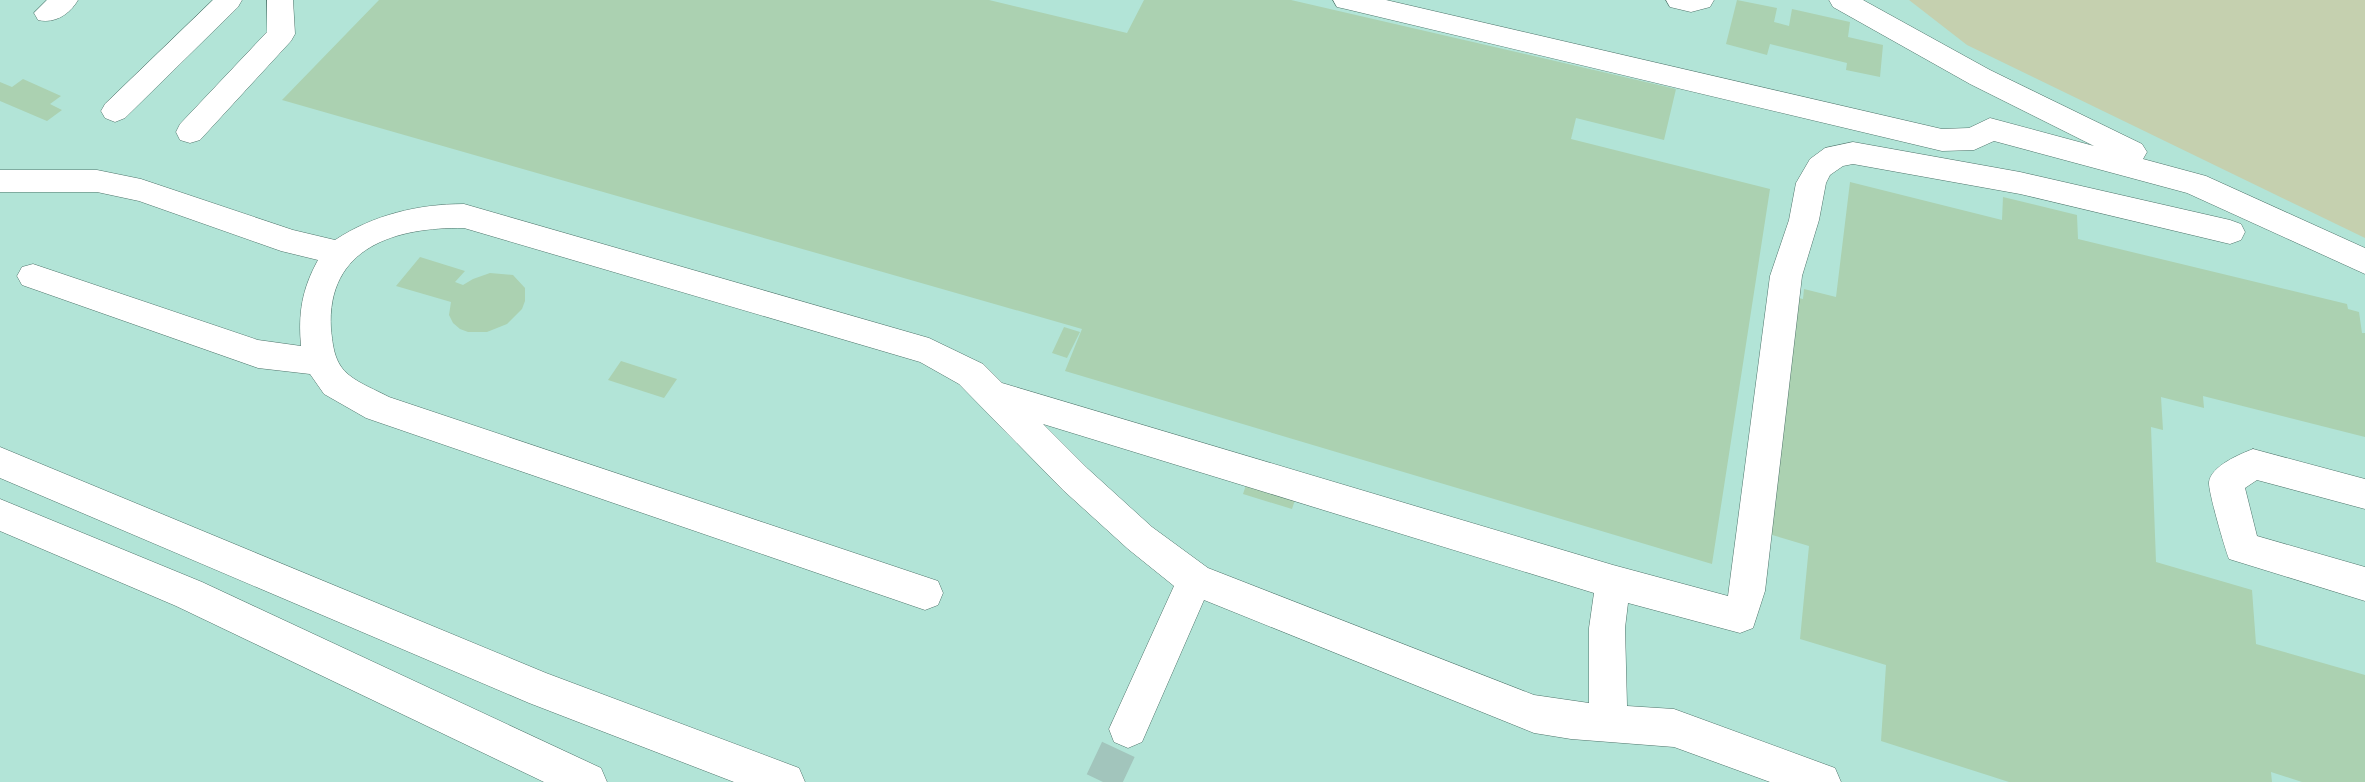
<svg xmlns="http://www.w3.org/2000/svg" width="2365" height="782" font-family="'Golos Text',sans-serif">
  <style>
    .built { fill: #b2e4d7 }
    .green { fill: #c5d0af }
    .building { fill: #abd1b1 }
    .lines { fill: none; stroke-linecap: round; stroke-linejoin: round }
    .minor-tunnel { stroke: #a2c5bc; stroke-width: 36; stroke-dasharray: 36 18; stroke-linecap: butt }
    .minor-casing { stroke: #4f746b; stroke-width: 1 }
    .minor { fill: #fff; fill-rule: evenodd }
  </style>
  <rect width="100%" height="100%" fill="#c5eee3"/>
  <rect class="built" x="0" y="0" width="2365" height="782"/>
  <polygon class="green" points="1909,0 2365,0 2365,238 1967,45"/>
  <g class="building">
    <polygon points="379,0 989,0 1127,33 1144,0 1291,0 1676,89 1664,140 1576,118 1571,139 1770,189 1712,564 1065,371 1082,329 282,100"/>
    <polygon points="1737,0 1777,8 1774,22 1789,26 1792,9 1850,22 1848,37 1883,45 1880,77 1846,70 1847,63 1770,44 1767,55 1726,44"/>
    <polygon points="23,79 61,96 50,104 62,110 47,121 0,101 0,82 12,87"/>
    <polygon points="1850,182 2002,220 2003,197 2077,215 2078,239 2347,304 2348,309 2359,312 2362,333 2365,333 2365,437 2203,396 2204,408 2161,397 2163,430 2151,427 2156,562 2252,590 2256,644 2365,675 2365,782 2302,782 2271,772 2272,782 2009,782 1881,741 1886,665 1800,639 1809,546 1762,532 1794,297 1803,299 1804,289 1836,297"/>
    <polygon points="420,257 465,271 455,282 463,285 473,279 490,273 513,275 525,288 525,301 522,309 507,324 487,332 468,332 460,329 453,323 449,315 451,302 396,286"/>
    <polygon points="1064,327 1080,332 1067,358 1052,353"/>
    <polygon points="621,361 677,379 664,398 608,380"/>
    <polygon points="1247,482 1296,497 1292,509 1243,494"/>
  </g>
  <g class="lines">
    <polyline class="minor-tunnel" points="1103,782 1128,729"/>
    <g class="minor-casing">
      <g id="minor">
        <path d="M47 0H78C70 14 55 24 38 20L34 13Z"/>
        <polygon points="213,0 242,0 238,7 125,118 115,122 105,118 101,111 105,104"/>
        <polygon points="267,0 293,0 295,34 291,41 200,140 190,143 180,140 176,132 180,124 267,32"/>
        <polygon points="1333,0 1386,0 1942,129 1969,128 1990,118 2094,146 1970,84 1833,7 1829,0 1863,0 1990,70 2142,144 2147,152 2143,159 2206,176 2365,248 2365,274 2187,193 1994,141 1974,150 1942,151 1346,9 1337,7"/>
        <polygon points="1666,0 1714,0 1710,7 1691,12 1670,7"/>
        <path d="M1853 142 2020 172 2230 220 2241 224 2245 232 2241 240 2230 244 2020 194 1853 164 1843 166 1830 175 1826 183 1819 220 1802 276 1765 591 1753 628 1740 633 1628 603 1625 628 1627 706 1674 709 1835 768 1841 782H1770L1674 747 1571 739 1534 733 1204 600 1142 742 1128 748 1114 742 1109 729 1174 586 1128 549 1063 490 959 384 920 362 464 228C396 227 326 247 331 329 333 346 334 363 349 375 360 384 376 390 389 397L938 581 943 593 938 605 925 610 366 418 324 394 310 374 258 368 22 285 17 276 22 267 33 264 258 340 301 346C298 313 302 289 318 260L281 251 139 201 97 192H0V170H97L141 179 293 230 335 240C373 215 418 204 464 204L929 338 983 364 1002 383 1613 565 1728 596 1770 276 1789 220 1796 183 1810 159 1825 148ZM1043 424 1594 593 1589 628V703L1534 695 1208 568 1152 527 1087 468Z"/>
        <polygon points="0,447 546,673 799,768 805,782 734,782 529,703 0,478"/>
        <path d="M2253 449 2365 479V509L2257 480 2245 488 2257 536 2365 567V601L2229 559C2225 549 2208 491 2209 482 2211 466 2240 454 2253 449Z"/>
        <polygon points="0,499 202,582 601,768 607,782 544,782 176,606 0,531"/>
      </g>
    </g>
    <use href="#minor" class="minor"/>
  </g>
</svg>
